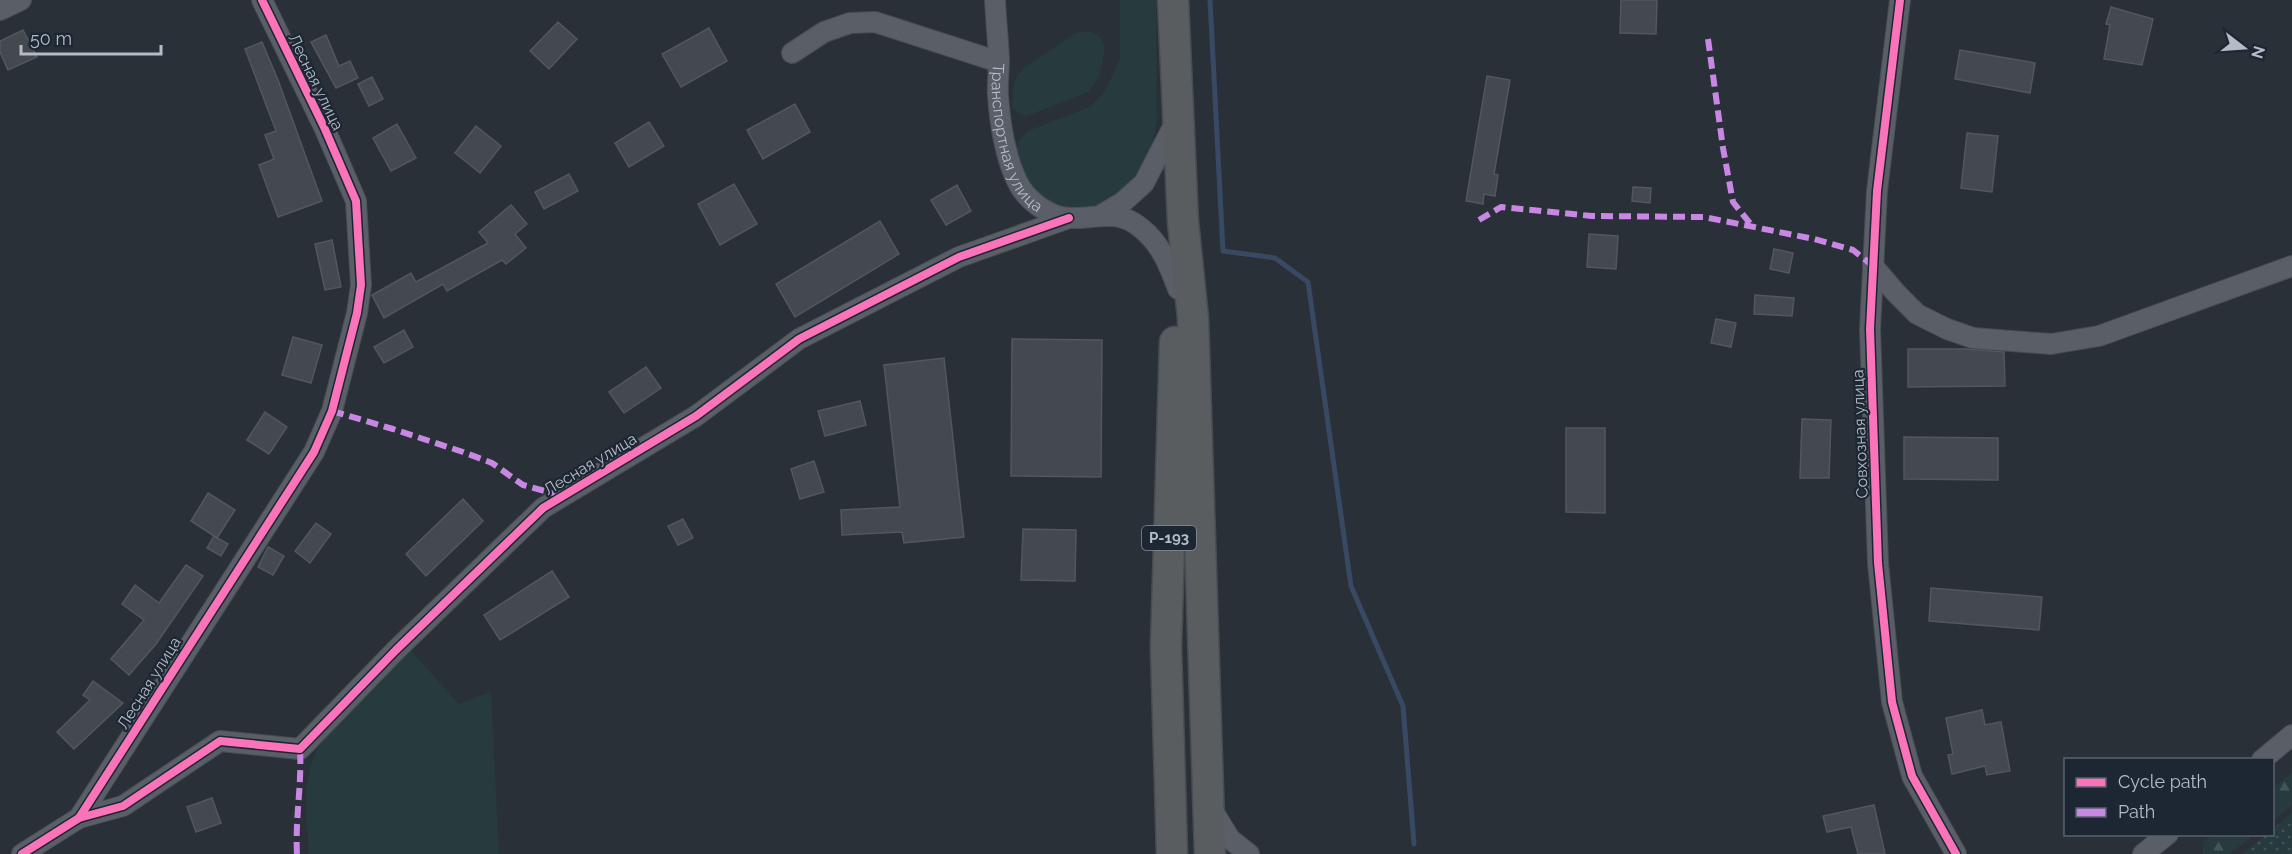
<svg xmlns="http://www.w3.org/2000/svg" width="2292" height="854" font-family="Raleway,sans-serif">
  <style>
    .grass { fill: #273a3e }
    .forest { fill: url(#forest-firs) }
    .garden { fill: url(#garden-dots) }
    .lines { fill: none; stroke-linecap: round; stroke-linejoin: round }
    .stream { stroke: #384963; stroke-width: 5 }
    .building { fill: #444950; stroke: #52575f; stroke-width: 1.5 }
    .minor-casing { stroke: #484c53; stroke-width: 22 }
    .highway-casing { stroke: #474c53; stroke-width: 33 }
    .minor { stroke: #5a5e66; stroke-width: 20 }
    .highway { stroke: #5a5d60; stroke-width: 30 }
    .quiet { stroke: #c787e3; stroke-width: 6; stroke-dasharray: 12 6; stroke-linecap: butt }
    .cycleway-casing { stroke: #1d2633; stroke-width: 11 }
    .cycleway { stroke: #fb73b8; stroke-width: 8 }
    .labels { text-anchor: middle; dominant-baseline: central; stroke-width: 4.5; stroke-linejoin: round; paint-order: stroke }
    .shield { fill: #1d2633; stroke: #878f9c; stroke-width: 1.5 }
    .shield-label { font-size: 15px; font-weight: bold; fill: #b4bcc9 }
    .street-label { font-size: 16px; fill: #b4bcc9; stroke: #1d2633 }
  </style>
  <defs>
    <pattern id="forest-firs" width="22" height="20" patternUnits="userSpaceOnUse" patternTransform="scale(1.5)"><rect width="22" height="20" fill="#273a3e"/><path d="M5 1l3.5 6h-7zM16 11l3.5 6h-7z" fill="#445559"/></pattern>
    <pattern id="garden-dots" width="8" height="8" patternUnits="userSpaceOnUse" patternTransform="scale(1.5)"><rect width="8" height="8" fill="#273a3e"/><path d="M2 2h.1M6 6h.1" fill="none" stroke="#445559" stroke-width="1.8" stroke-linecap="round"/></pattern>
  </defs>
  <rect width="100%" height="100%" fill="#2a3038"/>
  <g class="grass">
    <polygon points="1120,0 1156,0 1157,118 1152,147 1125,191 1107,204 1072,210 1043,198 1026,182 1015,155 1019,141 1028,131 1090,107 1103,94 1113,75 1120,58"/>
    <polygon points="1090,31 1101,38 1105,47 1099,77 1088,92 1027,116 1019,114 1012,108 1014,82 1022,69 1076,33"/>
    <path d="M410 650 459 704 491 692 499 854H309C307 826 303 795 310 767 322 726 378 677 410 650Z"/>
  </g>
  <g class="forest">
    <polygon points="2292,773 2292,805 2273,820 2273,788"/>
    <polygon points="2212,835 2212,834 2254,835 2229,854 2203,854 2203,842"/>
  </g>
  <polygon class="garden" points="2292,813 2292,854 2242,854 2266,835 2272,834 2273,829"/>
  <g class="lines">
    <polyline class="stream" points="1210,0 1223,251 1275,258 1308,282 1351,586 1403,706 1414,844"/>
  </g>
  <g class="building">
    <polygon points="1621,0 1657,0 1656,34 1620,33"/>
    <polygon points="2111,7 2153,19 2142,65 2104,59 2110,25 2106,24"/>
    <polygon points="558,22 577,39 549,69 530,51"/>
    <polygon points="709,28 727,61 681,87 662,54"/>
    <polygon points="23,30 37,57 8,70 0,52 0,41"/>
    <polygon points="326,35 339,66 350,61 358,78 336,88 311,42"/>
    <polygon points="262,42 278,80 322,201 278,217 259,165 274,159 265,135 276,131 245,49"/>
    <polygon points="1960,50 2035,63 2030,93 1955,79"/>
    <polygon points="1487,76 1510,80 1494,174 1498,175 1495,196 1484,194 1483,204 1466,201"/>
    <polygon points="372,77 383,99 369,106 358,84"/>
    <polygon points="795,104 810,132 763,159 747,130"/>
    <polygon points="649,122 664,146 629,167 615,143"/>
    <polygon points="397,124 416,158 391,171 373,138"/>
    <polygon points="476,126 501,146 480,173 455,153"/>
    <polygon points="1967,133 1998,136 1992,192 1961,188"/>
    <polygon points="569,174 578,191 544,209 535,192"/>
    <polygon points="734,184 757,224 720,245 698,204"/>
    <polygon points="957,185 971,211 946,225 931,200"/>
    <polygon points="1633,187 1651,188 1650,203 1632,201"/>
    <polygon points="511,205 527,224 515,234 526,248 506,264 502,260 447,291 443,284 384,318 372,295 411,273 416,282 488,243 479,232"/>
    <polygon points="880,221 899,254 795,317 776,284"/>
    <polygon points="1589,234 1618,236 1616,269 1587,267"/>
    <polygon points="332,240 341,287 325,290 315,244"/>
    <polygon points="1774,249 1793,253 1789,273 1770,269"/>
    <polygon points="1755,295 1794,298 1792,316 1754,314"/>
    <polygon points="1716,319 1736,323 1731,347 1711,343"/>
    <polygon points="404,330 413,347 384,363 374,347"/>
    <polygon points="293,337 322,345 311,383 282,375"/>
    <polygon points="1012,339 1102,340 1101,477 1011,476"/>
    <polygon points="1908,349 1967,349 2004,352 2005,386 1908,387"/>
    <polygon points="944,358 964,537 904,543 902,532 842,535 841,510 900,507 884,365"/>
    <polygon points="646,367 661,388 624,413 609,392"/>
    <polygon points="860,401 866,425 825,436 818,411"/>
    <polygon points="265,412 287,427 269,454 247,440"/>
    <polygon points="1802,419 1831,420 1829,478 1800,478"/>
    <polygon points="1566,428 1605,428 1605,513 1566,512"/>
    <polygon points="1904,437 1998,438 1998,480 1904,479"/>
    <polygon points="814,461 824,492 800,499 791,469"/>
    <polygon points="208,493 235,510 217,538 191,521"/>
    <polygon points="463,499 483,521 426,576 406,554"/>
    <polygon points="683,519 693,538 678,545 668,526"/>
    <polygon points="316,523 331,534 310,563 295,551"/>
    <polygon points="1023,529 1076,530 1075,581 1021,580"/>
    <polygon points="214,536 228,544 221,556 207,548"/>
    <polygon points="268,547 284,556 273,575 258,567"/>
    <polygon points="186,565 203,576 156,644 129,675 111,659 144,620 122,604 135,585 159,603"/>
    <polygon points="552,571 569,597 500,640 484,615"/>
    <polygon points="1931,588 2042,597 2039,630 1929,621"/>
    <polygon points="93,681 123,703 74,749 57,732 90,700 83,695"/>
    <polygon points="1982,710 1985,725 2001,722 2010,771 1987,775 1985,766 1952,774 1948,755 1953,754 1946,718"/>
    <polygon points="212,798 221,823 196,832 187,807"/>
    <polygon points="1874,805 1885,854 1858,854 1851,827 1827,832 1823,816"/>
  </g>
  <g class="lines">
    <g class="minor-casing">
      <g id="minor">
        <path id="s1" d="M995 0C996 20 998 40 999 59 999 71 997 84 998 96 1000 123 1005 156 1017 181 1025 199 1049 218 1071 218 1096 219 1117 208 1141 228 1161 244 1169 265 1178 289"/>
        <polyline points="1900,0 1877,191 1870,329 1878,563 1892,702 1912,776 1956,854"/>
        <polyline points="0,10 21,0"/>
        <polyline points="792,53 824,32 850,23 875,22 999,62"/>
        <polyline points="1103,214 1123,202 1144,183 1175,123"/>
        <polyline points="1873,266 1896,293 1917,314 1947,329 1973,338 2051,344 2099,336 2292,266"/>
        <polyline points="2262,760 2292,735"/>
        <polyline points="1211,808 1230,839 1249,854"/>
        <polyline points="79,818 123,806 220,741 300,749 396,650 543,508 696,416 799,339 959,257 1069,218"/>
        <polyline points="22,854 79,818 314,452 332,411 357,313 361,285 356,201 324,127 262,0"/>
        <polyline points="2143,854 2168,834"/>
      </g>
    </g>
    <g class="highway-casing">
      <g id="highway">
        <polyline points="1173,0 1183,222 1193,318 1210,854"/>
        <polyline points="1172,854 1166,647 1175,342"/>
      </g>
    </g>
    <use href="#minor" class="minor"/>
    <use href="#highway" class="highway"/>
    <g class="quiet">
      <polyline points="1708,39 1723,148 1733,202 1753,227"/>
      <polyline points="1479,220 1501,207 1592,216 1704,217 1814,239 1853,250 1873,266"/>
      <polyline points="332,411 393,429 463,452 492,463 523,485 563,496"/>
      <path d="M297 854C295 819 302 784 300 749"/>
    </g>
    <g class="cycleway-casing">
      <g id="cycleway">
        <polyline points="1900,0 1877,191 1870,329 1878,563 1892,702 1912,776 1956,854"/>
        <polyline points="79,818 123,806 220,741 300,749 396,650 543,508 696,416 799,339 959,257 1069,218"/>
        <polyline points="22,854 79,818 314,452 332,411 357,313 361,285 356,201 324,127 262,0"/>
      </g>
    </g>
    <use href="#cycleway" class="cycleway"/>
  </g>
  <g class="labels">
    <rect class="shield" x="1142" y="526" width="54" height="24" rx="4.5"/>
    <g class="shield-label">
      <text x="1169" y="538">Р-193</text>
    </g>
    <g class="street-label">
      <text transform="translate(316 82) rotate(64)">Лесная улица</text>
      <text stroke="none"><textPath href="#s1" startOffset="142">Транспортная улица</textPath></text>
      <text transform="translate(1860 434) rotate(-92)">Совхозная улица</text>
      <text transform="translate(590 464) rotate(-31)">Лесная улица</text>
      <text transform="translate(149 683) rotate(-58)">Лесная улица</text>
    </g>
  </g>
  <rect x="2064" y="758" width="210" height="78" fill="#1d2633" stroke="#59626f" stroke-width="1.5"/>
  <rect x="2076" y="778" width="30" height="9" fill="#fb73b8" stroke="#59626f" stroke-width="1.5"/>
  <text x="2118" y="788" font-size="18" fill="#b4bcc9">Cycle path</text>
  <rect x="2076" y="808" width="30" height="9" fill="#c787e3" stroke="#59626f" stroke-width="1.5"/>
  <text x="2118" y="818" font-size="18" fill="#b4bcc9">Path</text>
  <g transform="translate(2244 48) rotate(107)" stroke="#1d2633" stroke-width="4.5" paint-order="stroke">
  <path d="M0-4.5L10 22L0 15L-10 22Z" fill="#b4bcc9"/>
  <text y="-9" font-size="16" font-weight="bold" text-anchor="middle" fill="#b4bcc9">N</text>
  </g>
  <path d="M21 45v9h140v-9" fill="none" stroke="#b4bcc9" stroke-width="3"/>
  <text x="30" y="45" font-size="18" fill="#b4bcc9" stroke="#1d2633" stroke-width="4.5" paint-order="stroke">50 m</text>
</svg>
